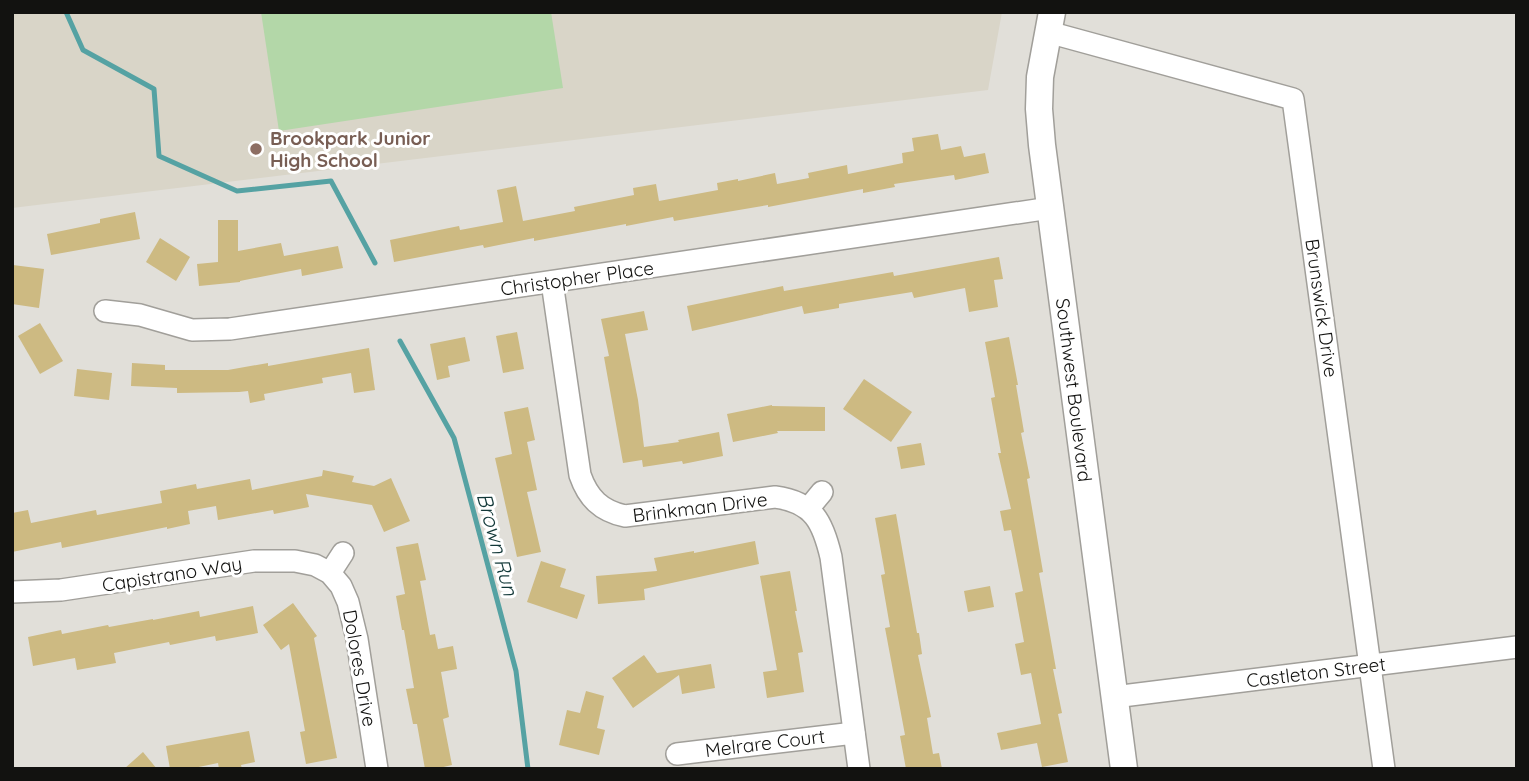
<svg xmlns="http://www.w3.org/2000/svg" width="1529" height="781" font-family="Quicksand,sans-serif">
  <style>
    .built { fill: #d9d5c8 }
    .green { fill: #b3d7a8 }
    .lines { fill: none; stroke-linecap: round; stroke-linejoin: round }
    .stream { stroke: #55a2a3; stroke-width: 5 }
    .building { fill: #cdba82 }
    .minor-casing { stroke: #a19f9a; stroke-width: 24 }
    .tertiary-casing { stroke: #a19f9a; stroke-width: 29 }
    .minor { stroke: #fff; stroke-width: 21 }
    .tertiary { stroke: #fff; stroke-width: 26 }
    .education-dot { fill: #8d6e63; stroke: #fff; stroke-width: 2.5 }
    .labels { text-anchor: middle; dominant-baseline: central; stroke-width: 6; stroke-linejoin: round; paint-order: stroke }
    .education-label { font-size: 19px; font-weight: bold; fill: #785e54; stroke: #fff; text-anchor: start }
    .street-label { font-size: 19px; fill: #121210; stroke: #fff }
    .water-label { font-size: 21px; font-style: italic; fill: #123838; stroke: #fff }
  </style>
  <rect width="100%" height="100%" fill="#e1dfd9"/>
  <polygon class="built" points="12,12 1002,12 988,90 12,208"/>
  <polygon class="green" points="261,12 551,12 563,88 279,131"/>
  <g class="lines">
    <g class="stream">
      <polyline points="66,12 83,50 154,89 159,156 237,191 331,181 375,263"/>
      <polyline points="400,341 454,438 516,671 528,769"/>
    </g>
  </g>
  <g class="building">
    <polygon points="938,134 941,150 961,146 964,157 985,153 989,173 955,180 954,175 894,184 895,187 863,193 863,189 768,207 768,205 674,221 673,217 626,226 626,224 534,241 534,238 484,248 483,245 394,262 390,240 459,226 460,230 503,222 497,190 516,186 523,221 575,211 574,207 634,195 633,188 656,184 659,201 718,190 717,183 738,179 738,181 775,173 777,184 809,178 808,173 847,165 848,174 903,163 902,153 914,151 912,138"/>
    <polygon points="135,212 140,239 51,255 47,234 100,223 100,219"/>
    <polygon points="218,220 238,220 238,251 281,243 284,256 338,246 343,268 302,276 301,269 240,281 240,282 199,286 197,264 218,262"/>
    <polygon points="160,238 190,257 176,281 146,262"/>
    <polygon points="999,257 1003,279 994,280 998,307 969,312 965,288 914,298 912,292 839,304 839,308 804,314 802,306 692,331 687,306 783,286 784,291 893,272 894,276"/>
    <polygon points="13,265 44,269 39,308 12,304"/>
    <polygon points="644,311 648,330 625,334 638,400 644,447 679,442 678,440 719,432 723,456 683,464 682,461 643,467 642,460 623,463 604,357 609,356 601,319"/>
    <polygon points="40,323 63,361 40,374 18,336"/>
    <polygon points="517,332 524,369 503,373 496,336"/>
    <polygon points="465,337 470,361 448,366 450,377 437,380 430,344"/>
    <polygon points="1009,337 1018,385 1016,385 1024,432 1021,433 1030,478 1027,479 1043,572 1039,573 1056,669 1053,669 1062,713 1058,714 1068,762 1042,767 1037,743 1001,750 997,733 1041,724 1031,673 1021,675 1015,644 1024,642 1015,593 1023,591 1011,530 1004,531 1000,511 1011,509 998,453 1001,453 991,398 995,397 985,342"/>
    <polygon points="369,348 375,390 354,393 351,373 322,378 323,383 264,394 265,400 250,403 248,391 239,392 177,393 177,388 131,386 132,363 165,365 165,370 228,370 268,363 268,366"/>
    <polygon points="77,369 112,373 109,400 74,396"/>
    <polygon points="864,379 912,412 891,442 843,409"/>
    <polygon points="772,405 772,406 825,407 825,431 777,431 778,433 733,442 727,414"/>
    <polygon points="528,407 535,440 527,442 537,490 527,492 541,552 517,557 495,458 512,454 504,412"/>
    <polygon points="921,443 925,465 901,469 897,447"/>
    <polygon points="323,470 354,476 352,482 374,486 391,478 410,521 384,532 372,505 306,494 309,507 274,514 273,510 218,520 216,506 188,511 190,524 167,529 167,527 62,548 61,542 12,552 12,513 28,510 31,523 96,510 97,515 162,503 160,491 196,484 197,489 250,479 252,490 322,476"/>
    <polygon points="896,514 917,633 919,633 922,654 918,655 931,717 927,718 933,754 939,753 942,769 906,769 900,736 905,735 885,628 890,627 881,575 885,574 875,518"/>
    <polygon points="755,541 759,564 644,589 645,600 598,604 596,576 657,571 654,558 694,551 694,553"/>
    <polygon points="418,543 426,580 420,581 430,635 435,634 438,649 453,646 457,669 441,672 449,717 443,719 452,765 435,769 425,769 417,724 413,724 406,689 414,688 404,630 402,630 396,596 405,594 396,547"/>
    <polygon points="541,561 566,569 560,587 585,595 577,619 527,602"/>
    <polygon points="790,571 797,611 795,611 803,652 798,653 804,692 767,698 763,672 777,670 760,576"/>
    <polygon points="990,586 994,607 968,612 964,591"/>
    <polygon points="293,603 317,636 314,638 337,758 306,764 300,732 305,731 289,644 281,650 263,625"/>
    <polygon points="253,606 258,633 216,641 215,636 170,645 169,642 114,653 116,663 77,670 75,658 33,666 28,637 61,630 62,634 108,625 109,627 153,619 153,620 199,611 200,617"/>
    <polygon points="644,655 657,673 711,664 715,688 682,694 679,675 633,708 612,678"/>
    <polygon points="586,691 604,696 597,728 605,730 599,755 559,745 567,710 580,713"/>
    <polygon points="249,731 255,762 241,765 242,769 219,769 218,763 189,769 170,769 166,746"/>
    <polygon points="143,752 157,769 124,769"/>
  </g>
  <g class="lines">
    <g class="minor-casing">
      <g id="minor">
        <polyline points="1048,32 1293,99 1384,769"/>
        <path d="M552 282 580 475C588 498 601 511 625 516L775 497C814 502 823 523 831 557L859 769"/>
        <polyline points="105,311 140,315 192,330 230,329 1050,208"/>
        <polyline points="808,509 822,492"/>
        <polyline points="330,573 343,553"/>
        <polyline points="12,592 61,590 254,561 295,561 315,565 330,573 341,586 348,602 357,639 377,769"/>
        <polyline points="1114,697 1517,647"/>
        <polyline points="677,754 854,733"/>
      </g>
    </g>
    <g class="tertiary-casing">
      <polyline id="tertiary" points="1052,12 1040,77 1039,109 1042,145 1124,769"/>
    </g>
    <use href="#minor" class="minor"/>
    <use href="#tertiary" class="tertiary"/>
  </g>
  <circle class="education-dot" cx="256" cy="149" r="7"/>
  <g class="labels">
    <g class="education-label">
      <text x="270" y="138">Brookpark Junior<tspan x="270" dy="22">High School</tspan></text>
    </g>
    <g class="street-label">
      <text transform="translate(577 278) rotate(-8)">Christopher Place</text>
      <text transform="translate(1322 308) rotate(82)">Brunswick Drive</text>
      <text transform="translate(1074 390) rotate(83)">Southwest Boulevard</text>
      <text transform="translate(700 507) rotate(-7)">Brinkman Drive</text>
      <text transform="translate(172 574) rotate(-9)">Capistrano Way</text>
      <text transform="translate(360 668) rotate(80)">Dolores Drive</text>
      <text transform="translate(1316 672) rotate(-7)">Castleton Street</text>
      <text transform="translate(765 743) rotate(-7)">Melrare Court</text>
    </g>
    <g class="water-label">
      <text transform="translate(498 544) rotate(75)">Brown Run</text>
    </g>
  </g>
  <rect width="1529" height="781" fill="none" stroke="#121210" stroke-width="28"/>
</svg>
